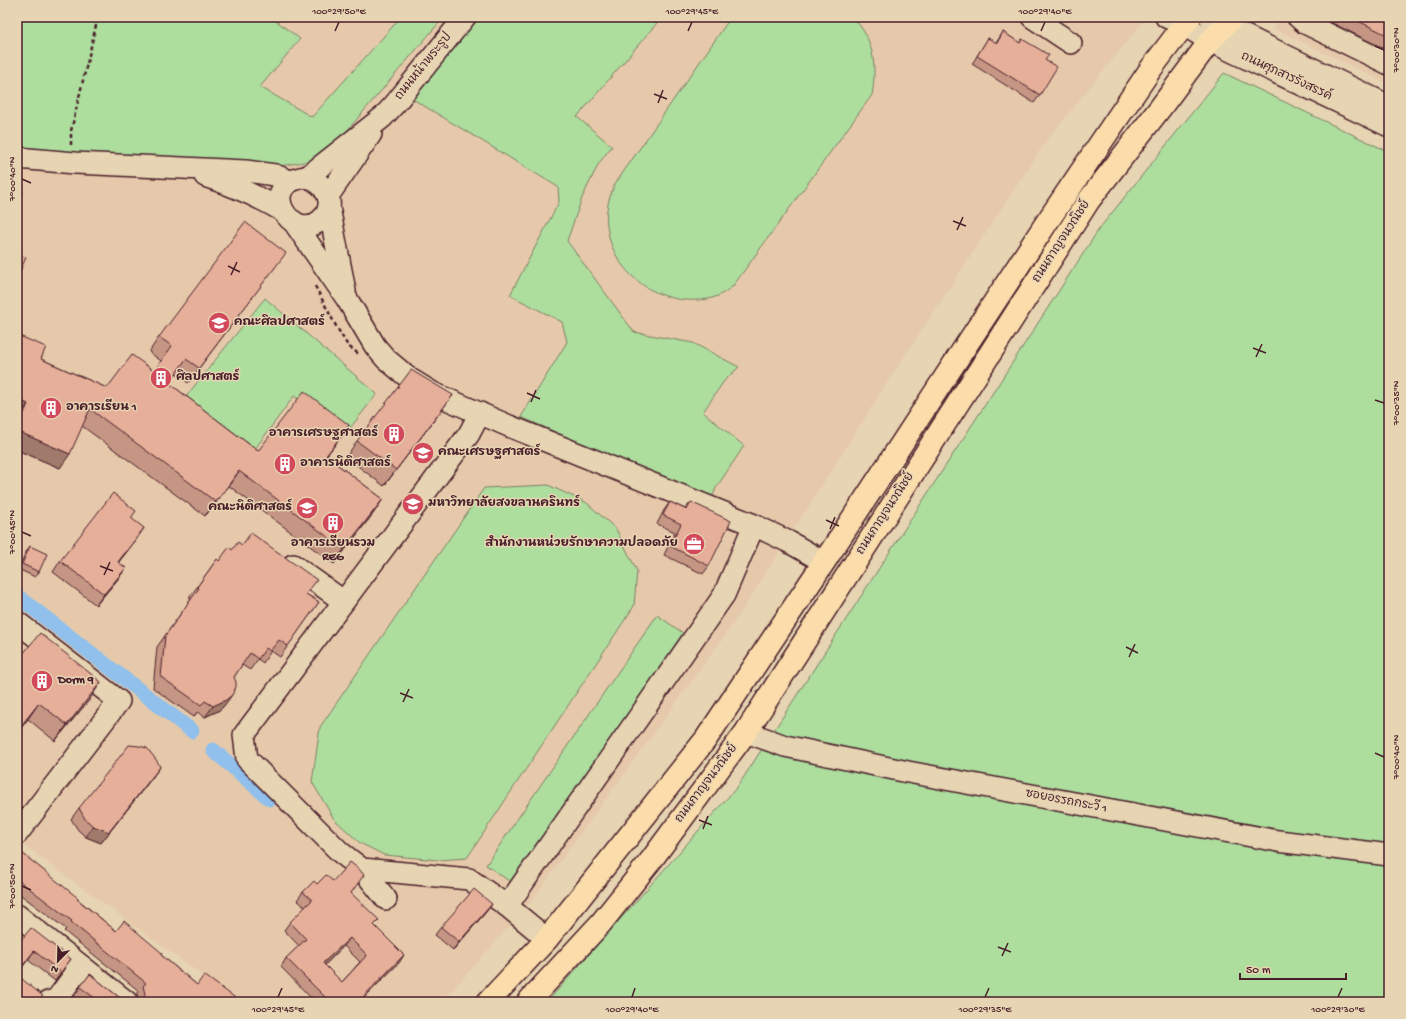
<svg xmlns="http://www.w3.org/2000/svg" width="1406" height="1019" font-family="'Gochi Hand','Playpen Sans Thai',sans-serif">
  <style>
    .built { fill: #e6c9aa }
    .green { fill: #adde9e; stroke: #7c7e64 }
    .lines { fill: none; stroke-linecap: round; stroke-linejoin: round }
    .canal { stroke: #90c0eb; stroke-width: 15 }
    .minor-casing { stroke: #4a1f2b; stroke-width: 24 }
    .major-casing { stroke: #4a1f2b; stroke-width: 25 }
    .path { stroke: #4a1f2b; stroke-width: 2.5; stroke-dasharray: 4 3; stroke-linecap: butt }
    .minor { stroke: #e6d4b2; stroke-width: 21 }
    .major { stroke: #faddab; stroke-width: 22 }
    .wall { fill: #c59684; stroke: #4a1f2b; fill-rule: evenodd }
    .shaded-wall { fill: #a07a6b; stroke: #4a1f2b }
    .building { fill: #e5af99; stroke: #4a1f2b; fill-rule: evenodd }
    .ticks { fill: none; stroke: #4a1f2b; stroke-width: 1.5 }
    .labels { text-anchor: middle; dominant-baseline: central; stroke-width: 3; stroke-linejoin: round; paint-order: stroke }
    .street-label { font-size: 12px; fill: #4a1f2b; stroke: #e6d4b2 }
    .poi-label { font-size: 12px; font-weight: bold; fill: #4a1f2b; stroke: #e6d4b2; text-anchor: start }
    .neatline { fill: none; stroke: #4a1f2b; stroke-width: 1.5 }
    .ticks-label { font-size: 10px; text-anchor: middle; fill: #4a1f2b }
  </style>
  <rect width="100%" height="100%" fill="#e6d4b2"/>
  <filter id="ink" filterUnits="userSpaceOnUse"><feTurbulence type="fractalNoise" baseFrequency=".025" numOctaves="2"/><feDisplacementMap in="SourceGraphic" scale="8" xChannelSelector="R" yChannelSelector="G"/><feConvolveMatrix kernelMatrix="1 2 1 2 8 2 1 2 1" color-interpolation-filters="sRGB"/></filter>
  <g filter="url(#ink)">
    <g class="built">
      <polygon points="17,17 1147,17 1046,141 883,389 736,620 530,903 442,1002 239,1002 17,840"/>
      <polygon points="1283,17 1389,17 1389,84 1273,28"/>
    </g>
    <g class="green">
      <polygon points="17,17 271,17 300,39 260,87 312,117 401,17 444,17 323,159 273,167 17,151"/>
      <polygon points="471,17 662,17 577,117 612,146 599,163 582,198 567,241 634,332 693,343 739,367 724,381 703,412 744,446 716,488 711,500 521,417 567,342 562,322 510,295 559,202 558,187 411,98"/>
      <path d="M731 17H852C874 37 877 67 872 95L733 286C730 288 727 291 723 293 716 298 706 300 697 300 653 303 611 270 607 225 605 211 609 197 615 184Z"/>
      <polygon points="1224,73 1389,152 1389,1002 547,1002 738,786 1099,229"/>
      <polygon points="265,298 377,394 343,437 294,396 249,457 180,404"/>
      <polygon points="548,485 587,503 616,529 637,571 634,606 467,858 438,860 384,855 360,843 334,819 312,782 320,727 484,488"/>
      <polygon points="657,615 683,633 512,883 486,865"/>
    </g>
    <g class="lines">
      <g class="canal">
        <polyline points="17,596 192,731"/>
        <polyline points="213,750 270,799"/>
      </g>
      <g class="minor-casing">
        <g id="minor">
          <polyline points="1032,17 1071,43"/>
          <polyline points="1166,17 1184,25 1210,41 1389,126"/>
          <polyline points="1210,17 1225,26 1389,106"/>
          <polyline points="1298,17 1305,23 1389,64"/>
          <polyline points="17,158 75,163 246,171 275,175 289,181"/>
          <path d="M205 176C232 185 257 196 281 210L283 212"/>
          <polyline points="307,177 383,117 394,105 465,17"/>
          <path d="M307 177C325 183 339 204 321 220 292 245 253 182 307 177Z"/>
          <polyline points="328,196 371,134"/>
          <polyline points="329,207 345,291"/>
          <polyline points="293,221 347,299 375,346 386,359 410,379 433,393 509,426 754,525 789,542 824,562"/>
          <polyline points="480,413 469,434 244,735 247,759 340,852 362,869 469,879 507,906 547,939"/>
          <polyline points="293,565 343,601"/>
          <polyline points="17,622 119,701 17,834"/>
          <polyline points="746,732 785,746 908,772 1278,841 1389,855"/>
          <polyline points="362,869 386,899"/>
          <polyline points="507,906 724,595 754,525"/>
          <polyline points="17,915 127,1002"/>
          <polyline points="48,1002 56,1000 81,966"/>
        </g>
      </g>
      <g class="major-casing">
        <g id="major">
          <polyline points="488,1002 547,939 706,739 824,562 1047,222 1150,70 1190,17"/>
          <polyline points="528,1002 601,923 652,859 746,732 1089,200 1161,107 1210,41 1233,17"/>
        </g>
      </g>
      <g class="path">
        <polyline points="71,145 71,131 98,17"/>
        <polyline points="315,286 336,326 348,346 360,355"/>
      </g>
      <use href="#minor" class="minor"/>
      <use href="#major" class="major"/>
    </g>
    <g class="wall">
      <polygon points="1320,17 1382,17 1389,20 1389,51"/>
      <polygon points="1003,32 1020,43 1022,39 1045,60 1040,95 1034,103 972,64 988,38 996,43"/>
      <polygon points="275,267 188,383 176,373 169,383 258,451 349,425 326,456 383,499 373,514 334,564 229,486 205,516 82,426 60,468 17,450 17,420 41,359 107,388 154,371 161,361 149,352 159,337"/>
      <polygon points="441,411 384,486 346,457 357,441"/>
      <polygon points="670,502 685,509 691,502 709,566 703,574 664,555 675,532 657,524 664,510"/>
      <polygon points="131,518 136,540 118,563 126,568 118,579 96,605 53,572 60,561"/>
      <polygon points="30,546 39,572 35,577 18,569 26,552"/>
      <polygon points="232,550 306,594 319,602 280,657 271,651 263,663 258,659 250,670 242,665 234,677 224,706 218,711 205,717 197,712 194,717 153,688 157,647 191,599 189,598 217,559 219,561"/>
      <polygon points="17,661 90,699 55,741 28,719 17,733"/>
      <polygon points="160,767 152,778 101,843 86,837 78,830 71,819 79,808"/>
      <polygon points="17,849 116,931 161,955 197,985 241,1002 138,1002 137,995 139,991 64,931 66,929 17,892"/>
      <path d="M317 884 351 893 375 926 399 963 360 1002H315L281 967 286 958 299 946 284 930 290 922 305 907 297 900 303 892ZM344 946 360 962 342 982 325 965Z"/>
      <polygon points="492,904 486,912 453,950 435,935 441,927"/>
      <polygon points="21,940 71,959 55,981 28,960"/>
      <polygon points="90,974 125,1002 82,1002 74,996"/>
    </g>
    <g class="shaded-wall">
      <polygon points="453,395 441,411 384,486 396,470"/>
      <polygon points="17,399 28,404 18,418 17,418"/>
      <polygon points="349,425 339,440 315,470 326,456"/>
      <polygon points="17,431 70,454 60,468 17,450"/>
      <polygon points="239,471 229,486 205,516 216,502"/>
      <polygon points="383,499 373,514 334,564 344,549"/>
      <polygon points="144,528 136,540 110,573 118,562"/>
      <polygon points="126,568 118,579 96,605 104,594"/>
      <polygon points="101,682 90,699 55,741 67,725"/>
      <polygon points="232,695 224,706 218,711 205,717 213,706"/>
      <polygon points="39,703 28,719 17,733 17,731"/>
      <polygon points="160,767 152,778 101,843 86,837 93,826"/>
      <polygon points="492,904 486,912 453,950 459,942"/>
      <polygon points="350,938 344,946 318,972 323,963"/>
      <polygon points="34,951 28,960 17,974 17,973"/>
      <polygon points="404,955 399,963 360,1002 358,1002"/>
    </g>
    <g class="building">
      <polygon points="1350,17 1382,17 1389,20 1389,36"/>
      <polygon points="1003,32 1020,43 1022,39 1049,55 1045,60 1057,67 1040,95 977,56 988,38 997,43"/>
      <polygon points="17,190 23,192 17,208"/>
      <polygon points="245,222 286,253 199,368 186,359 169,383 258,451 304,391 349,425 326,456 383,499 344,549 239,471 216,502 90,409 70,454 17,431 17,429 28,404 17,399 17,335 46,347 41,359 107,388 132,355 154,371 172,346 159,337"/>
      <polygon points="17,254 26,257 17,279"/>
      <polygon points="411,370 453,395 396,470 357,441"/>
      <polygon points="113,493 136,511 131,518 144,528 118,562 126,568 104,594 60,561"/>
      <polygon points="670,502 687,510 691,502 731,521 709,566 670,546 681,524 663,515"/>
      <polygon points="251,533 317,580 306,594 319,602 288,646 279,640 270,651 266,648 258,659 250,653 234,677 236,682 236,687 232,695 226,700 213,706 205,701 201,705 161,677 165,636 199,588 197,587 217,559 219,561 229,547 232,550 238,542 242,545"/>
      <polygon points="30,546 47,554 39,572 22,564"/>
      <polygon points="40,633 101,682 67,725 39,703 17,731 17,661"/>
      <polygon points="129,745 139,746 147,748 157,761 160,767 109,832 93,826 85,819 79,808"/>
      <polygon points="17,849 78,898 77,899 116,931 124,921 162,953 161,955 197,985 204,975 241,1002 140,1002 143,1000 145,994 143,986 146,983 71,922 72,921 17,879"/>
      <path d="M350 862 359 869 364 875 351 893 379 920 374 925 404 955 358 1002H322L326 998 286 958 306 939 290 922 312 900 303 892 314 881 317 884 326 875 333 881ZM350 938 367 955 342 982 323 963Z"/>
      <polygon points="474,889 492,904 459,942 441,927"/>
      <polygon points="31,928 71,959 61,972 34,951 17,973 17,937 21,940"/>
      <polygon points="90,974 125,1002 94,1002 96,999 80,987"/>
      <polygon points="17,975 43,996 37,1002 17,1002"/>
    </g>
  </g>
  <path class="ticks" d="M335 31 339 22M688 31 692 22M1041 31 1045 22M1375 46 1384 50M654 94 667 99M658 103 663 90M22 179 31 183M953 221 966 226M957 230 963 217M228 266 240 272M231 275 237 262M1253 348 1266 353M1256 357 1262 344M527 393 540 399M1375 400 1384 403M531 402 536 390M826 520 839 526M830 529 835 517M22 532 31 536M100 566 113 571M104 575 110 562M1126 647 1138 653M1129 657 1135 644M400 693 413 698M403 702 409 689M1375 753 1384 757M699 820 712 825M703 829 708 816M22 886 31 890M998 947 1011 952M1002 956 1008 943M278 997 282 988M632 997 635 988M985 997 989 988M1338 997 1342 988"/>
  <defs>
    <g id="university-disc" transform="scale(1.15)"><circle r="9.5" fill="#d1495b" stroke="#e6d4b2"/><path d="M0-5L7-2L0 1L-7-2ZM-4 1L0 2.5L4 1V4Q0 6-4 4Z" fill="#fff"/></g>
    <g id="building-disc" transform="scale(1.15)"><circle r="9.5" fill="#d1495b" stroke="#e6d4b2"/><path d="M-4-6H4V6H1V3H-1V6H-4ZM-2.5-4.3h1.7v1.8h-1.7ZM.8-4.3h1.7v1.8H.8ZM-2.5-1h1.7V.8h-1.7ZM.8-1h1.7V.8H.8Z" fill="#fff"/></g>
    <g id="office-disc" transform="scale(1.15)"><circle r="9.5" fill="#d1495b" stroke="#e6d4b2"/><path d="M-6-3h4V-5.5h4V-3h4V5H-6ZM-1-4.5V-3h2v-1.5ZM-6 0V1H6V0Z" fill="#fff"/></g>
  </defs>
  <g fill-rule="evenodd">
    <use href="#university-disc" x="219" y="323"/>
    <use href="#building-disc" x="161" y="378"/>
    <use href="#building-disc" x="51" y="408"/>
    <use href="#building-disc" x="394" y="434"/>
    <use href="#university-disc" x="423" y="453"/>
    <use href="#building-disc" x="285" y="464"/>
    <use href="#university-disc" x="413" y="504"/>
    <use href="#university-disc" x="307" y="508"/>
    <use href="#building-disc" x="333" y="523"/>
    <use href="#office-disc" x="694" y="544"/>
    <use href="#building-disc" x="42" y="681"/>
  </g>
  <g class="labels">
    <g class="street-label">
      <text transform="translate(424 67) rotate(-51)">ถนนหน้าพระรูป</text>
      <text transform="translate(1286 77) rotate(25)">ถนนศุภสารรังสรรค์</text>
      <text transform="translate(1062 242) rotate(-57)">ถนนกาญจนวณิชย์</text>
      <text transform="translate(886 514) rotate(-57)">ถนนกาญจนวณิชย์</text>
      <text transform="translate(707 784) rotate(-53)">ถนนกาญจนวณิชย์</text>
      <text transform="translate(1066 802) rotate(11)">ซอยอรรถกระวี 1</text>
    </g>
    <g class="poi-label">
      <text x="234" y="323">คณะศิลปศาสตร์</text>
      <text x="176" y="378">ศิลปศาสตร์</text>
      <text x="66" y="408">อาคารเรียน 1</text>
      <text x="378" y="434" text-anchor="end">อาคารเศรษฐศาสตร์</text>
      <text x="438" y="453">คณะเศรษฐศาสตร์</text>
      <text x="300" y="464">อาคารนิติศาสตร์</text>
      <text x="428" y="504">มหาวิทยาลัยสงขลานครินทร์</text>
      <text x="292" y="508" text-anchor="end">คณะนิติศาสตร์</text>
      <text x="333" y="544" text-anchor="middle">อาคารเรียนรวม<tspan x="333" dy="14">REG</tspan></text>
      <text x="678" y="544" text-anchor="end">สำนักงานหน่วยรักษาความปลอดภัย</text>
      <text x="58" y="681">Dorm 9</text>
    </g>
  </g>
  <rect width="1406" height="1019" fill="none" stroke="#e6d4b2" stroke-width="44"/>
  <g transform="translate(58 961) rotate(203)" stroke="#e6d4b2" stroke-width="3" paint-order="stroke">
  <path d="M0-3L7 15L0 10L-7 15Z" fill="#4a1f2b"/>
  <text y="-6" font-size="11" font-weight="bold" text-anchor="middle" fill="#4a1f2b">N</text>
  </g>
  <path d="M1240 973v6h106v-6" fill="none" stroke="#4a1f2b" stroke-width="2"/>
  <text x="1246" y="973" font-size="12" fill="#4a1f2b" stroke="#e6d4b2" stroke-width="3" paint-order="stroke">50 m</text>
  <rect x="22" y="22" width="1362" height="975" class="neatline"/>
  <g class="ticks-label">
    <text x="339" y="14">100°29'50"E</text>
    <text x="692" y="14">100°29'45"E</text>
    <text x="1045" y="14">100°29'40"E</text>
    <text transform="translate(1395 50) rotate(-90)" y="4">7°00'30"N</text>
    <text transform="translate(11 179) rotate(-90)" y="4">7°00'40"N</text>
    <text transform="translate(1395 403) rotate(-90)" y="4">7°00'35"N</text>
    <text transform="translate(11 532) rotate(-90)" y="4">7°00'45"N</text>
    <text transform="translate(1395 757) rotate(-90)" y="4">7°00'40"N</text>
    <text transform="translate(11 886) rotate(-90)" y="4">7°00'50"N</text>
    <text x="278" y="1012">100°29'45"E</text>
    <text x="632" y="1012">100°29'40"E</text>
    <text x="985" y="1012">100°29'35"E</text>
    <text x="1338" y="1012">100°29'30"E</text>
  </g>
</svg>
